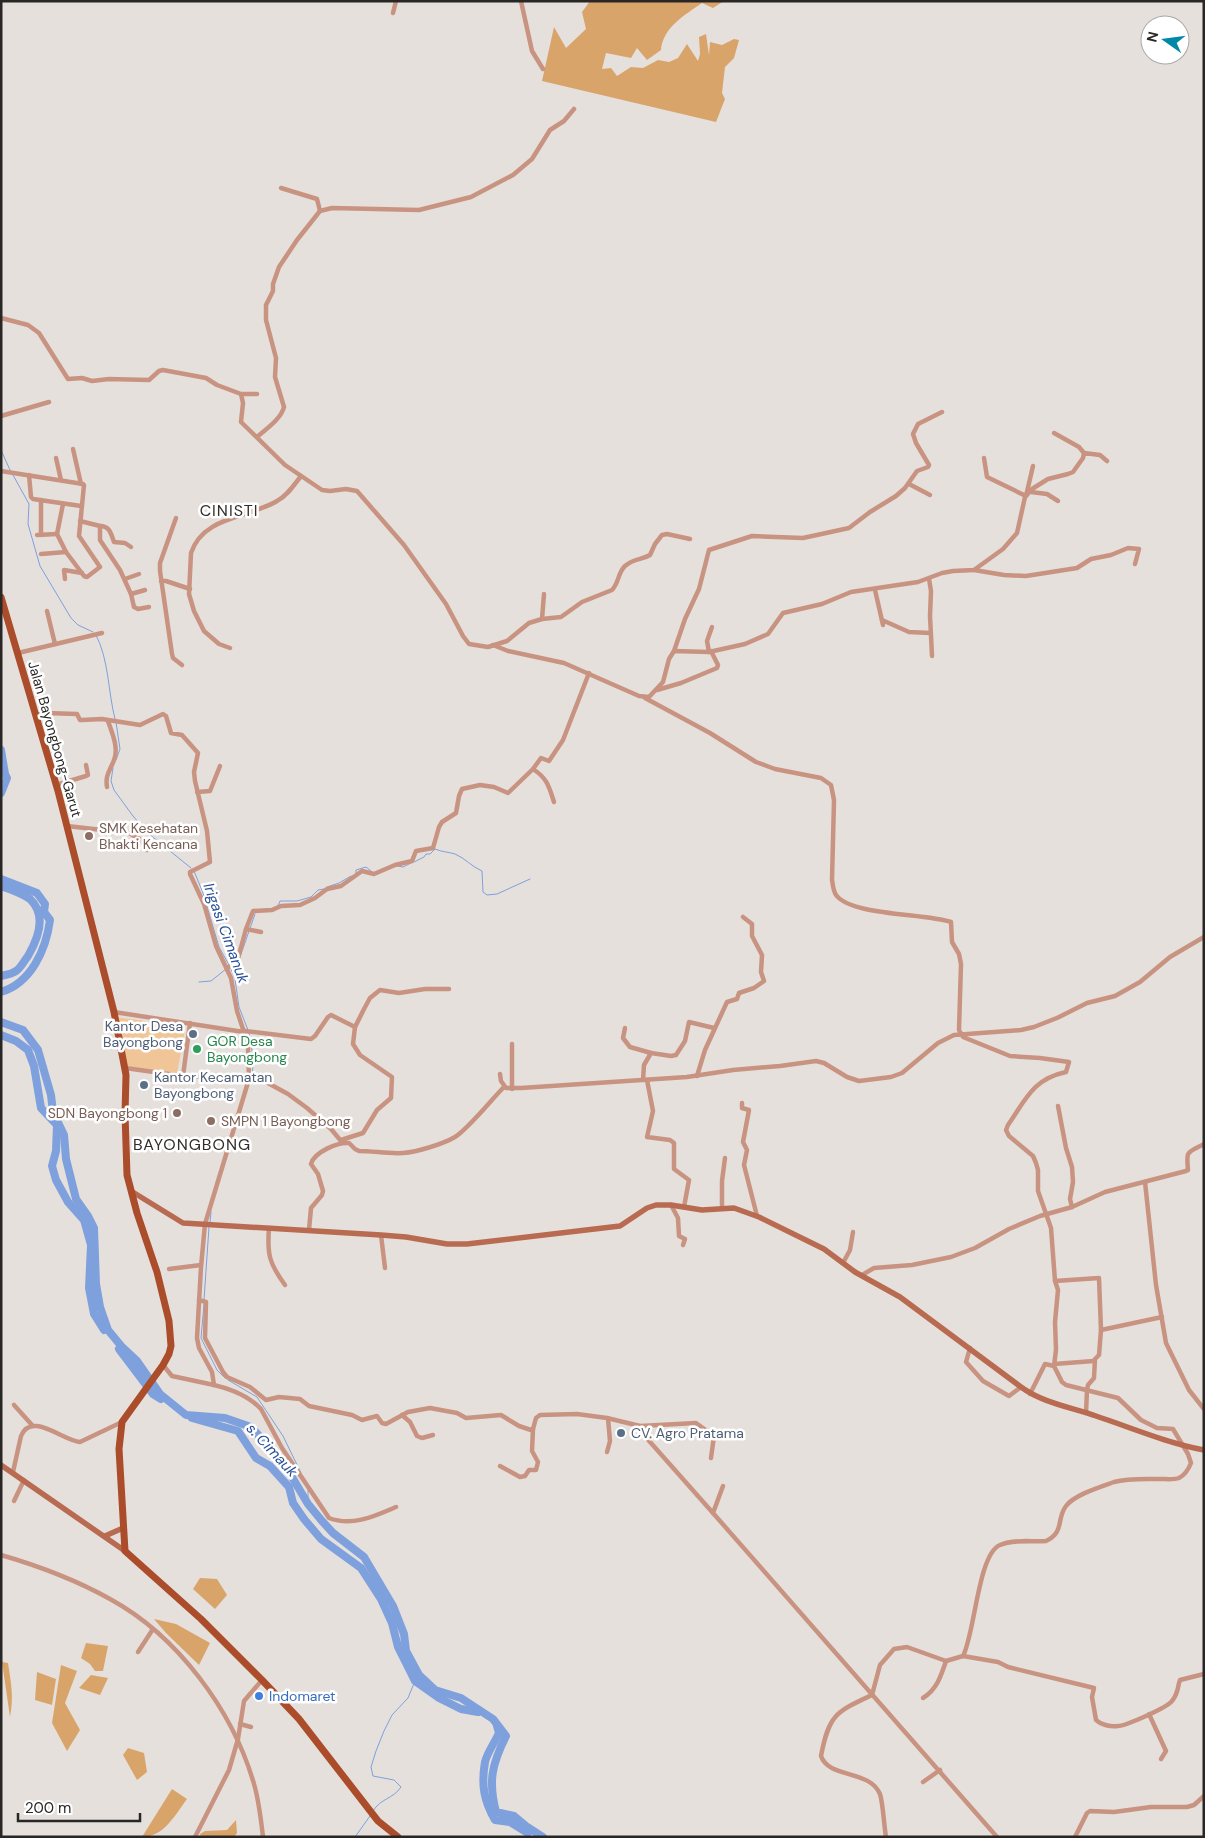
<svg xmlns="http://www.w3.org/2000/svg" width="1205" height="1838" font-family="'DM Sans',sans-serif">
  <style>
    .green { fill: #f0c598 }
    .forest { fill: #d9a46a }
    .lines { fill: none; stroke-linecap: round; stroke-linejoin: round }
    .stream { stroke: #7ea0dd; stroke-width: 1 }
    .river { stroke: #7ea0dd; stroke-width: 8 }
    .street { stroke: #c99381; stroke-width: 4.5 }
    .secondary { stroke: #b96b51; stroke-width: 5.5 }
    .primary { stroke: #ab4c2b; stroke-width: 7 }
    .education-dot { fill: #8d6e63; stroke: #fff; stroke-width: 2 }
    .service-dot { fill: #5c6f8a; stroke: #fff; stroke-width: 2 }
    .leisure-dot { fill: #2e9e5b; stroke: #fff; stroke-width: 2 }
    .shop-dot { fill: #3f7fe0; stroke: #fff; stroke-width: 2 }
    .labels { text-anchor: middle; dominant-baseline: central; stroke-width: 5; stroke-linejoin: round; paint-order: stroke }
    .street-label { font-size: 14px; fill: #292726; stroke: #fff }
    .education-label { font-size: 14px; fill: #785e54; stroke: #fff; text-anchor: start }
    .service-label { font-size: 14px; fill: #4e5e75; stroke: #fff; text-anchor: start }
    .leisure-label { font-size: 14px; fill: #27864d; stroke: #fff; text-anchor: start }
    .shop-label { font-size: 14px; fill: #366cbe; stroke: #fff; text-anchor: start }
    .water-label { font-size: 15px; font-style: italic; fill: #284f97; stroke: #fff }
    .quarter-label { font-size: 16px; letter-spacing: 1px; fill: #302d2a; stroke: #fff }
  </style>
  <rect width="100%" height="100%" fill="#e5e0dc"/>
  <polygon class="green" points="115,1017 184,1026 185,1031 177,1073 125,1068"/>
  <g class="forest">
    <path d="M590 1H724L713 8 702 3C685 15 663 27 661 50L647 60 637 48 631 58 606 53 602 69 611 68 617 76 631 67 643 68 658 60 669 62 678 58 687 44 698 61 700 54 699 37 706 34 709 55 710 42 722 45 734 39 739 40 734 58 725 67 722 93 725 99 716 122 542 81 554 27 566 48 586 29 582 12Z"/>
    <polygon points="200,1578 217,1579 227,1595 215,1609 193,1589"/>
    <polygon points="154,1619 176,1624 210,1643 199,1665 166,1633"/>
    <polygon points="86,1643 108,1646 103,1671 95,1671 90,1664 81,1658"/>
    <path d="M2 1662 8 1663C11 1683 14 1697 10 1717Z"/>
    <polygon points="61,1665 77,1671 65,1703 80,1730 67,1751 52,1723"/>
    <polygon points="37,1672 56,1679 52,1705 35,1700"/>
    <polygon points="91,1675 108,1678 100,1695 79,1688"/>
    <polygon points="128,1748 144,1753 147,1772 137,1780 123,1755"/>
    <path d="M172 1789 187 1799C175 1815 164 1837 142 1837Z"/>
    <polygon points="236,1820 237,1833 234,1837 201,1837 200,1834 205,1831 227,1830"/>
  </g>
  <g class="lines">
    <g class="stream">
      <polyline points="1,450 10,470"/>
      <polyline points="13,475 29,504 28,524 40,566 71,618 78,625 93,632"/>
      <path d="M96 635C109 660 108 692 115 719"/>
      <polyline points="116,722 120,749 116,760"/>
      <polyline points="113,768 111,781 114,790 133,816 149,834 191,868"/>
      <path d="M414 862 424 857 426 854H430L435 849C442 852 449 852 455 854 465 858 472 867 482 871L483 892 487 895 497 894 530 879"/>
      <polyline points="398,866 403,867 411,863"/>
      <polyline points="194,871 203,893 219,947 229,965"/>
      <polyline points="356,873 356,870 366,867 371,871"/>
      <polyline points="327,887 339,883 351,876"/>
      <polyline points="278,906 280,901 297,901 311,897 318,890 324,889"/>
      <polyline points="240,957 255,914"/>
      <polyline points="231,969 235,979 239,1007 248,1030"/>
      <polyline points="199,982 211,981 226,969"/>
      <path d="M249 1033C252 1048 255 1065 251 1079"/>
      <polyline points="210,1223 211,1212"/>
      <polyline points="204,1300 209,1227"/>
      <polyline points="204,1304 201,1338 217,1370 225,1378"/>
      <polyline points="228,1380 257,1397 283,1436 301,1473"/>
      <polyline points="308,1504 308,1490"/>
      <path d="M373 1811C381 1798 393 1799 401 1787L394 1780 373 1776 371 1767 376 1751 384 1731 392 1715 408 1698 415 1681"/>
      <polyline points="355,1837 370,1816"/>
    </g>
    <g class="river">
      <polyline points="1,750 5,774 7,778 1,793"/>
      <path d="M1 879 37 893 45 904 44 912 50 920C46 950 31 983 1 992"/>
      <path d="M1 886C10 889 22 893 30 899 47 915 38 939 28 956 24 961 21 968 16 971 12 974 6 975 1 976"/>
      <path d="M1 1022 23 1030 38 1050 51 1095 53 1112 64 1135 66 1159 76 1199 88 1216 94 1228 96 1284 100 1307 108 1330 122 1347 137 1361 160 1394 186 1415 225 1418 251 1427 270 1448 289 1472 308 1504 322 1521 333 1533 364 1557 393 1606 404 1634 406 1651 419 1675 435 1690 461 1698 493 1719 506 1736C492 1764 488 1781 496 1812L514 1816 526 1826 543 1837"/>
      <polyline points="1,1035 16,1041 28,1050 34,1066 41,1108 57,1125 56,1151 52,1166 56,1180 68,1202 84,1220 91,1245 89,1288 94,1314 104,1330"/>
      <polyline points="119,1349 153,1394 161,1399"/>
      <polyline points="192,1418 238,1431 256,1458 270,1466 289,1487 293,1503 304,1519 321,1539 361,1568 381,1599 392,1623 398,1647 415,1681 439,1698 461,1709 478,1712"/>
      <path d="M497 1726 499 1733C495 1742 487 1753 485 1762 481 1785 484 1801 495 1820L510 1822 528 1833"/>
    </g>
    <g class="street">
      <polyline points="521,1 532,51 543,69"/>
      <polyline points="393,13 396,1"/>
      <polyline points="281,188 317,199 320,211"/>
      <path d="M1 318 28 325 39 333 68 379 82 378 92 381 109 379 149 380 159 371 163 370 206 378 217 385 241 394 243 403 241 422 285 465 322 490 330 491 346 489 357 491 404 545 446 604 463 636 469 644 488 647 507 641 529 623 542 619 561 617 582 602 612 590C619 583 618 572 625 566 634 558 642 560 650 555L655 544 662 535 667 534 690 539"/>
      <polyline points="242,394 257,394"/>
      <polyline points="1,416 49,402"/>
      <polyline points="1054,433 1079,447 1084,453"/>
      <path d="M257 437C266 429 281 419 284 407L275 377 276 358 266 320V305L273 291V284L279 267 297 240 320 211 332 208 419 210 471 197 513 175 532 159 550 130 564 121 574 109"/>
      <polyline points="73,449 81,484"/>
      <polyline points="56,458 61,480"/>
      <polyline points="984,458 987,477 1026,496 1033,466"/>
      <polyline points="1,471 83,484 84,485 79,536 100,567 87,577 84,576 66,552 57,534 63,504"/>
      <polyline points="29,475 31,497 33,499 81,506"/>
      <polyline points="909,484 930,495"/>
      <polyline points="1031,492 1047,494 1058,501"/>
      <polyline points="176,518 160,563 160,571 172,654 173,658 182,665"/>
      <polyline points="80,521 100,526 100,540 120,570 131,594 134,607 138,609 149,607"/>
      <path d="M100 526C110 526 111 534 114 542L125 543 131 547"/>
      <polyline points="37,535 57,534"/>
      <polyline points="41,535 41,500"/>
      <polyline points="41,554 66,552"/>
      <polyline points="974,570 1004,575 1026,576 1077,568 1091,559 1111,555 1128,548 1139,549 1135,564"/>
      <polyline points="65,579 64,570 82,573"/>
      <polyline points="125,579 139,574"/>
      <polyline points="929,579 931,591 930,616 932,656"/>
      <polyline points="161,581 166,581 190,589"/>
      <polyline points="875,590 883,625"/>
      <polyline points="131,594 145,590"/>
      <polyline points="47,611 55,644"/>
      <polyline points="542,619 544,594"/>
      <polyline points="882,620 909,632 930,633"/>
      <polyline points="493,645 508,651 564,663 639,696 649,697 663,682 669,659 674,651 709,652 745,644 768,634 783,613 822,604 851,592 918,582 942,573 953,571 974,570 1003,549 1017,533 1025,497 1032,489 1048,479 1068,474 1073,472 1083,458 1084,453 1100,455 1107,461"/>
      <path d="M230 648 219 644 204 631 194 611 189 594 191 553C203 516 249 518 277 501 287 496 294 485 301 476"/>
      <polyline points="674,651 685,619 699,589 709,550 752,536 803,538 849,528 870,512 896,496 905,488 917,471 928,467 929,465 916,443 913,434 918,424 942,412"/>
      <polyline points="709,652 707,641 712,627"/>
      <polyline points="18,653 102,633"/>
      <polyline points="657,690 681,683 717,668 718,665 711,651"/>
      <path d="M645 698 710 733 756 762 775 769 821 778 831 785 834 800 832 880C833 885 833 890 836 895 852 916 924 913 951 922L952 942 959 954 961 964 959 1030 963 1037 1010 1056 1040 1058 1069 1062 1066 1072C1033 1079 1026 1099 1008 1125L1006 1130 1009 1136 1033 1156 1036 1163 1038 1170V1191L1051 1228 1055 1281 1058 1290 1055 1322 1056 1350 1054 1366 1045 1364 1030 1394"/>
      <polyline points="36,715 45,713 77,714 80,720 82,720 102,719 140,725 163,714 166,716 171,733 182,735 198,753 194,772 195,781 207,831 210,862 190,872 190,874 204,904 216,946 231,978 237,1011 244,1032"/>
      <path d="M533 769C548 779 549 787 554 802"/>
      <polyline points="56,785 86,776 88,775 86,765"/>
      <path d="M107 787C105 775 110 771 114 760 119 748 112 733 108 721"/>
      <polyline points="197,792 210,791 220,766"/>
      <polyline points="67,826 129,833 141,840 147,850"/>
      <polyline points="246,929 261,932"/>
      <polyline points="227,968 237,962 246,929 253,911 272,910 281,906 300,905 315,898 327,889 341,886 362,871 374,874 395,865 412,861 416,851 433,848 439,827 442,822 456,813 459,796 462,789 480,785 494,787 508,793 533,769 541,758 549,761 563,740 589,673"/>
      <path d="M114 1012 244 1032 248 1046 249 1079 205 1224 201 1267 197 1338 199 1348 212 1372 214 1385C231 1389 249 1396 261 1409L282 1448 329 1518C352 1527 375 1516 396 1507"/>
      <polyline points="625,1028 623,1038 630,1047 651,1053"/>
      <polyline points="245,1031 311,1039 315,1036 328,1017 331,1015 355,1027"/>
      <polyline points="125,1068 183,1076 237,1078 266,1082 288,1094 307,1108 331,1129 341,1141"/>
      <polyline points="500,1074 501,1081 506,1088 521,1088 687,1077 733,1070 780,1066 816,1061 824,1063 847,1077 859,1081 891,1077 902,1073 938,1043 954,1035 1021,1030 1034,1027 1057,1018 1087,1003 1115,996 1140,982 1170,957 1204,937"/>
      <polyline points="183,1076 190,1023"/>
      <polyline points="697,1076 705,1050 727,1002 737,999 739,993 754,988 764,981 761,972 762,955 752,936 752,924 743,917"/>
      <polyline points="643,1080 644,1065 651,1053 671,1056 676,1055 685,1041 689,1022 714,1028"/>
      <polyline points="647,1080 653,1111 647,1137 670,1140 674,1143 674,1169 689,1180 684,1207"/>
      <polyline points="512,1089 512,1044"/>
      <polyline points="742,1103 742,1108 749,1110 743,1142 747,1150 744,1165 757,1216"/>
      <polyline points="1058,1106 1066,1148 1072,1167 1073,1182 1070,1199 1072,1207"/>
      <polyline points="341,1140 363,1133 377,1110 391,1098 392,1077 360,1055 353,1044 355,1027 364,1009 370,998 380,990 399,993 425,989 449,989"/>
      <polyline points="1145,1182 1156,1285 1166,1343 1189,1390 1204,1409"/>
      <polyline points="671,1205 678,1218 679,1236 685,1239 683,1245"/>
      <polyline points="722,1208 722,1181 725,1158"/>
      <path d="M269 1228C267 1254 269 1263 285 1285"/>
      <path d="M309 1230 311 1208 322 1195 323 1191 318 1174 311 1164C314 1152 338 1142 349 1143L355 1149 359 1151C374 1151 388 1154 403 1153 417 1152 443 1144 455 1137 468 1129 492 1099 504 1087"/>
      <polyline points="381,1235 385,1268"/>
      <polyline points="843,1263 850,1250 853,1232"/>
      <polyline points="169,1269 201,1265"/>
      <path d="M862 1275 874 1268 912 1265 951 1257 975 1248 1009 1229 1040 1216 1072 1207 1105 1192 1186 1171 1188 1170C1186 1150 1187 1153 1204 1144"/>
      <polyline points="1055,1281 1099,1278 1101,1330"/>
      <polyline points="199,1300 206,1302 205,1338 223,1372 227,1377 250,1387 266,1400 279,1397 300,1399 309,1406 352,1415 362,1420 377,1416 382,1423 386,1424 408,1412 430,1408 457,1413 466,1418 501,1415 519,1426 531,1430 533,1429 536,1418 540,1415 577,1414 607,1418 640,1426 696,1423 714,1436 711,1458"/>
      <polyline points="970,1348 966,1362 983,1381 1009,1396 1021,1387"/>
      <polyline points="1054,1364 1094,1361"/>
      <polyline points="163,1365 172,1376 214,1385"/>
      <polyline points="14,1405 32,1425"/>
      <polyline points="1086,1413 1087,1390 1088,1385 1094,1378 1095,1359 1099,1355 1101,1330 1162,1317"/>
      <polyline points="402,1415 410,1422 417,1436 422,1438 433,1435"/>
      <polyline points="640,1426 643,1434 713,1513"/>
      <polyline points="607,1452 610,1441 608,1418"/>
      <polyline points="500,1466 520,1477 525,1476 529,1470 536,1470 538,1462 532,1451 533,1429"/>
      <path d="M13 1472 21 1436C31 1411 62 1440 80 1442L122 1422"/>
      <polyline points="723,1486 713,1513 997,1837"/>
      <polyline points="14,1501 24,1480"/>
      <path d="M1 1555C39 1566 76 1580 110 1599 178 1636 233 1711 254 1784 259 1801 261 1819 263 1837"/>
      <polyline points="138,1652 153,1629"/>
      <path d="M963 1656 998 1662 1008 1667 1094 1688 1092 1697 1096 1720C1101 1725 1111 1727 1118 1726 1126 1726 1168 1707 1172 1701 1179 1692 1177 1688 1180 1680L1204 1674"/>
      <path d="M923 1698C937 1689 941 1676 946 1661"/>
      <polyline points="1149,1714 1166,1751 1161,1759"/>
      <polyline points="240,1724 251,1727"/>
      <polyline points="923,1782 940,1770"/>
      <polyline points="195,1837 229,1770 238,1739 244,1701 262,1680"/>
      <path d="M886 1837C884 1826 883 1803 880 1794 869 1769 829 1779 821 1756 829 1714 836 1712 872 1695L880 1665 894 1649 907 1647 946 1661 963 1656C975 1633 978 1554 1000 1545 1013 1539 1032 1542 1046 1541 1065 1532 1056 1519 1066 1506 1074 1495 1100 1487 1114 1482 1128 1478 1145 1479 1160 1479 1166 1479 1174 1480 1179 1478 1185 1475 1189 1468 1191 1463L1188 1454 1173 1429 1157 1428 1141 1420 1118 1398 1066 1385 1062 1382 1054 1366"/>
      <polyline points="1075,1837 1087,1813 1090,1811 1114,1812 1151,1807 1187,1807 1194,1805 1204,1796"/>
    </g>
    <g class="secondary">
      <path d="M131 1191 183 1223 381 1235 406 1237 447 1244H467L620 1226 647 1208 656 1205H671L702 1210 734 1208 759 1217 824 1249 855 1272 900 1297 1021 1387C1043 1403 1070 1407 1096 1416 1132 1428 1167 1443 1204 1450"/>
      <polyline points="1,1465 125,1551"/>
      <polyline points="105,1536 123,1528"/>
    </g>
    <polyline class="primary" points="1,597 58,791 114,1012 126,1075 125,1114 127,1175 137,1213 157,1272 169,1321 171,1346 169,1354 163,1365 122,1422 119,1449 125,1551 201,1619 262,1680 299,1719 378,1821 398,1837"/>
  </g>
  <g class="education-dot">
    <circle cx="89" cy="836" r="5"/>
    <circle cx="177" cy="1113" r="5"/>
    <circle cx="211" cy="1121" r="5"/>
  </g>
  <g class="service-dot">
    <circle cx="193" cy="1034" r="5"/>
    <circle cx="144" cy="1085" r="5"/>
    <circle cx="621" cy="1433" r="5"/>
  </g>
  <circle class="leisure-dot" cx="197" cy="1049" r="5"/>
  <circle class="shop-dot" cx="259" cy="1696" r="5"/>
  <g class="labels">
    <g class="street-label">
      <text transform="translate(55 739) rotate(74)">Jalan Bayongbong-Garut</text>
    </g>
    <g class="education-label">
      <text x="99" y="828">SMK Kesehatan<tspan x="99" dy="16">Bhakti Kencana</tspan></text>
      <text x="167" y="1113" text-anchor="end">SDN Bayongbong 1</text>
      <text x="221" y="1121">SMPN 1 Bayongbong</text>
    </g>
    <g class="service-label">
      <text x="183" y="1026" text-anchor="end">Kantor Desa<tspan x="183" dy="16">Bayongbong</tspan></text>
      <text x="154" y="1077">Kantor Kecamatan<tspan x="154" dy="16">Bayongbong</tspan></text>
      <text x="631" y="1433">CV. Agro Pratama</text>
    </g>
    <g class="leisure-label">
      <text x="207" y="1041">GOR Desa<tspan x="207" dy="16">Bayongbong</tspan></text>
    </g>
    <g class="shop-label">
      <text x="269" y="1696">Indomaret</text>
    </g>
    <g class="water-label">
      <text transform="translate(226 933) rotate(70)">Irigasi Cimanuk</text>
      <text transform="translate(272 1450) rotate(47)">s. Cimauk</text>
    </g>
    <g class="quarter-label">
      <text x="229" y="510">CINISTI</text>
      <text x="192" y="1144">BAYONGBONG</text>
    </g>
  </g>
  <rect width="1205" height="1838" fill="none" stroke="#292726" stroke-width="5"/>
  <g transform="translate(1165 40) rotate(284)"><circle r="24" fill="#ffffff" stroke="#a9a9a8"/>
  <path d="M0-4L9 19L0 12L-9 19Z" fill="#0088a8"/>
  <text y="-8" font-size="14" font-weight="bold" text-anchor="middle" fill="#292726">N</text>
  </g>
  <path d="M18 1813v8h122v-8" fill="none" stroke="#292726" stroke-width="2.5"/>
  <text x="25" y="1813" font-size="15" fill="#292726" stroke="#ffffff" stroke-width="4" paint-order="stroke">200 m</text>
</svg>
